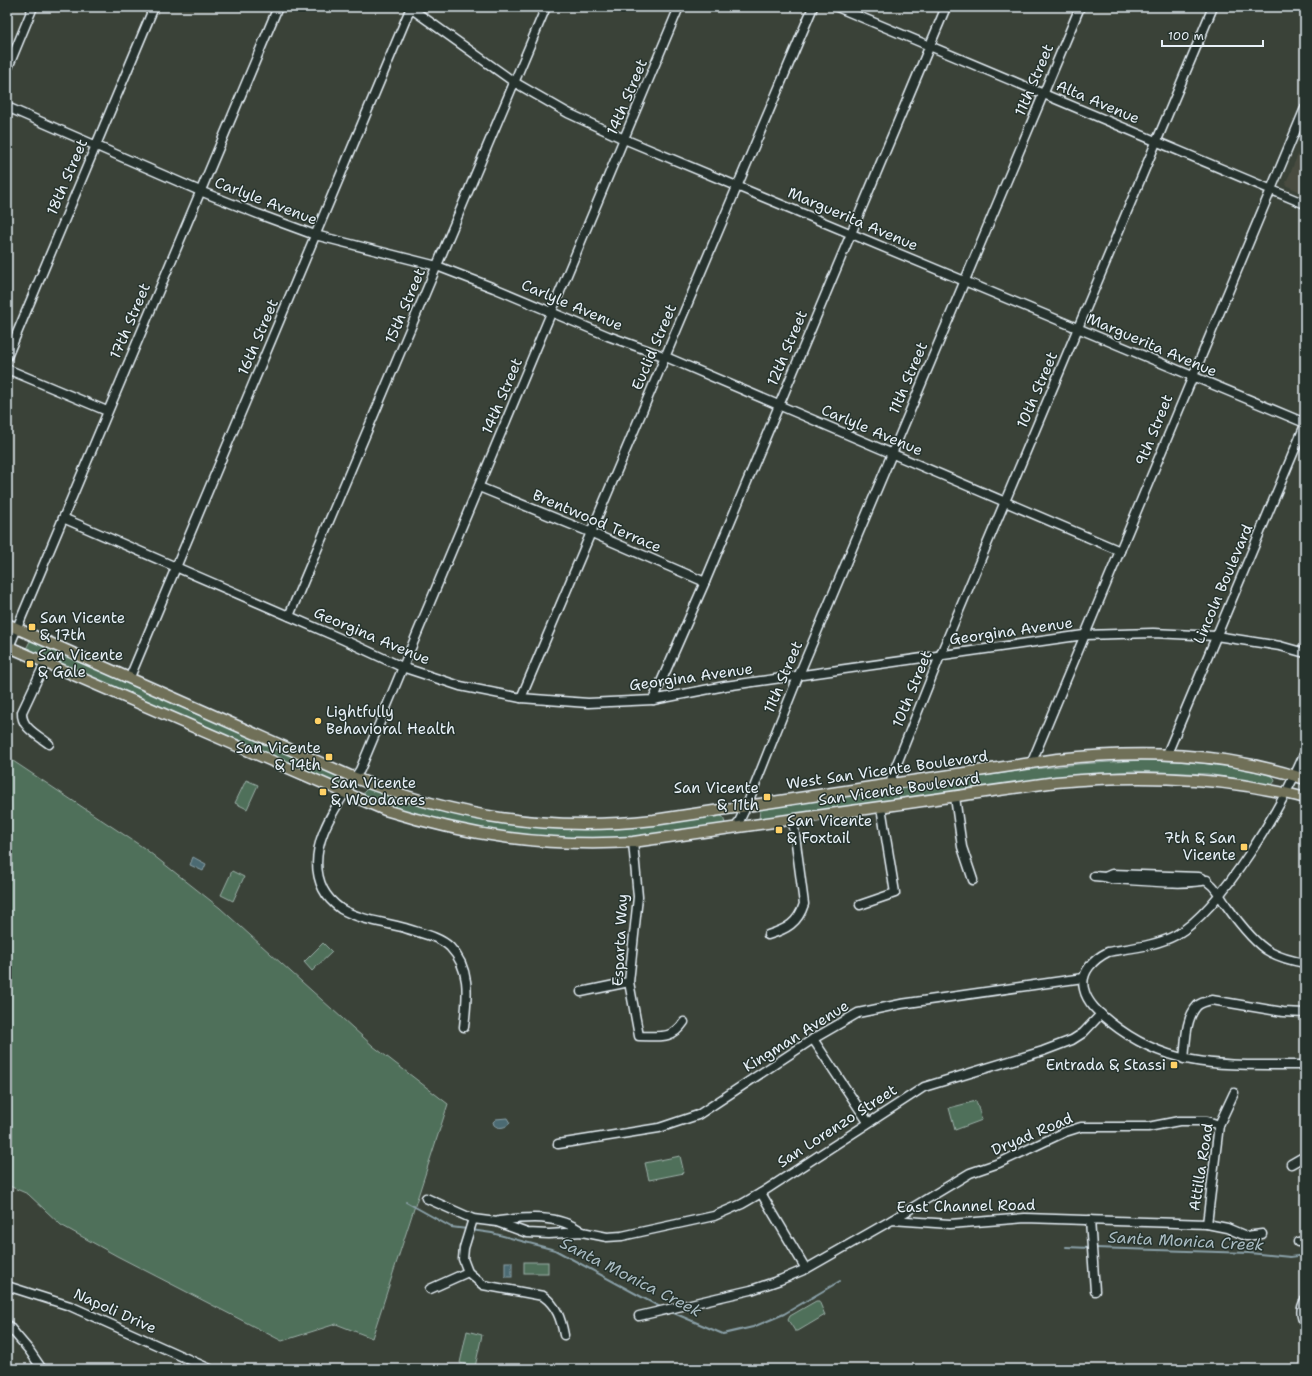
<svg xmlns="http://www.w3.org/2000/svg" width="1312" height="1376" font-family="'Shantell Sans',sans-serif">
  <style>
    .built { fill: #484c40 }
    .green { fill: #50705a; stroke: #9cb0a9 }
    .water { fill: #4b6a72; stroke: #8aa0a8 }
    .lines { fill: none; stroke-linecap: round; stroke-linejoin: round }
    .stream { stroke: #8aa0a8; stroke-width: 2 }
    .minor-casing { stroke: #e8f1f8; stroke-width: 11 }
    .major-casing { stroke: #e8f1f8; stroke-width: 13 }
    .minor { stroke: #26332d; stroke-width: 8 }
    .major { stroke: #706f59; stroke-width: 10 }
    .poi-dot { fill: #ffd166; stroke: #26332d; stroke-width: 1.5 }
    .labels { text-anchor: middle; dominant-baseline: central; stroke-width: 3; stroke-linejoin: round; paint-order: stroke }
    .street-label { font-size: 15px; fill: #e8f1f8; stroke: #26332d }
    .poi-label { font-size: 15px; fill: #e8f1f8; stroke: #26332d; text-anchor: start }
    .water-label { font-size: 16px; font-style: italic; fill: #a9bbc2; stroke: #26332d }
  </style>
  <rect width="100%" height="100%" fill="#3a4238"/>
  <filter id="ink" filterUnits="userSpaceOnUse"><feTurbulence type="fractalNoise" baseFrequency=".025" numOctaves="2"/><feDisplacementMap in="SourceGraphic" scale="8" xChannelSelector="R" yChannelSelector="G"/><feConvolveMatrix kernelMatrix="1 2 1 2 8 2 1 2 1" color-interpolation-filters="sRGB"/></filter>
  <g filter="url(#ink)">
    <polygon class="built" points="1305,138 1305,194 1285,185"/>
    <g class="green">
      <polygon points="31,639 340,776 341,782 336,785 26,649"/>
      <polygon points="7,757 144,848 220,908 373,1046 448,1104 372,1338 336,1324 282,1341 117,1256 61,1225 28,1194 7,1185"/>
      <path d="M1144 760C1188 761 1231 764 1273 776L1275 781 1271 786 1208 774 1134 771 1074 775 759 820 760 809 1025 770 1079 764Z"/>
      <polygon points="246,780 258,785 247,809 235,803"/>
      <path d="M368 788C404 800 441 813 479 820 533 829 590 833 645 826 670 823 695 819 720 815L723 817 725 823 723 825C701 829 679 834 657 836 556 847 460 833 365 797L364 792Z"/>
      <polygon points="232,871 244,877 233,901 221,895"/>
      <polygon points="323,943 332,952 312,971 304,962"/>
      <polygon points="976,1101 982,1120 955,1130 949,1108"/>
      <polygon points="680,1156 684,1173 649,1180 645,1163"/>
      <rect x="524" y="1262" width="24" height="11"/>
      <polygon points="816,1301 819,1301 825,1315 798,1331 795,1331 788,1320 790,1316"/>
      <polygon points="467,1331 482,1335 475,1367 460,1363"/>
    </g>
    <g class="water">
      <polygon points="193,857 206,864 203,871 190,865"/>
      <path d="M507 1118 510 1123C506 1128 498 1129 494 1125L493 1122 496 1119Z"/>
      <rect x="505" y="1262" width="7" height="15"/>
    </g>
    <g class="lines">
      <g class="stream">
        <polyline points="406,1202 451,1227 467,1229"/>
        <polyline points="471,1230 492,1233 555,1250 662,1308"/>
        <polyline points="1066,1247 1090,1248"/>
        <polyline points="1095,1248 1249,1253 1290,1257 1305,1255"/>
        <polyline points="669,1311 723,1334 753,1327 784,1314 840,1281"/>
      </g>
      <g class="minor-casing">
        <g id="minor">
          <polyline points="409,7 514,82 568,113 624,139 1305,423"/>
          <polyline points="837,7 1305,204"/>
          <polyline points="7,70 33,7"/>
          <polyline points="7,107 200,191 258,214 315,235 437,266 494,288 608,336 666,357 1120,551"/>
          <polyline points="7,357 154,7"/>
          <polyline points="7,369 107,411"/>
          <polyline points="479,487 592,533 705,582"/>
          <polyline points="63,518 344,640 402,667 460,686 521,698 588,703 653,700 725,686 1084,635 1153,633 1216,636 1280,646 1305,653"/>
          <polyline points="289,616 546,7"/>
          <polyline points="9,647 278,7"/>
          <path d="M45 663 22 712C21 728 38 735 49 744"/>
          <polyline points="130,677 411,7"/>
          <polyline points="521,698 813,7"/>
          <polyline points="653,700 705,582 946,7"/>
          <path d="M1305 752C1285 802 1222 909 1176 935 1156 946 1130 948 1108 952 1094 959 1080 972 1084 989 1087 1003 1099 1013 1110 1022 1172 1072 1231 1064 1305 1065"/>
          <polyline points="1167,754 1305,425"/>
          <polyline points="1031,764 1305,108"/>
          <polyline points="891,785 892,776 940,656 1213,7"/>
          <polyline points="955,797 962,847 973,880"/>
          <polyline points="736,828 747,805 798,677 1080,7"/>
          <path d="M633 842 638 897 629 982 639 1036C659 1036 672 1040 684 1022"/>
          <path d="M1094 876 1105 877 1111 879C1136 880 1185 886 1207 880"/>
          <path d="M1105 877 1112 874 1199 877C1214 883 1217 892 1226 905 1236 919 1255 944 1270 952 1281 958 1293 961 1305 963"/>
          <polyline points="860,905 895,893 881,807"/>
          <path d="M768 935C787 929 798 923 804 904L793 820"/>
          <polyline points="581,992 629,982"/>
          <path d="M464 1027C467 998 472 970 450 947 439 936 419 933 405 928 384 922 360 920 341 909 334 904 327 897 323 889 303 848 338 803 360 770L679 7"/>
          <polyline points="813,1039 868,1122"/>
          <path d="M1184 1059C1186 1043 1185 1019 1197 1006 1200 1003 1207 1001 1212 1000L1283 1012 1305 1013"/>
          <polyline points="558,1144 659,1128 698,1115 813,1039 858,1013 901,1004 1083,978"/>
          <polyline points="1291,1164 1305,1156"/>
          <polyline points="761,1193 806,1269"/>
          <polyline points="426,1198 473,1219 497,1222 527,1233 549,1234 582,1232 607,1237 622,1236 714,1216 742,1204 761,1193 924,1087 1043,1051 1072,1040 1083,1033 1101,1014"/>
          <path d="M473 1219 464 1248 463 1259 468 1272 483 1285 543 1296C557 1306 561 1319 564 1335"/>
          <polyline points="892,1220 970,1173 999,1163 1065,1132 1081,1127 1148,1127 1179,1121 1207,1121 1219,1125"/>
          <polyline points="1090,1220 1095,1291"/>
          <path d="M499 1221C526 1217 559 1214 582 1232"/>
          <polyline points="1207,1224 1219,1125 1234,1093"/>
          <polyline points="1298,1242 1305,1241"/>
          <polyline points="7,1286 70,1306 210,1369"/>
          <polyline points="430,1289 468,1272"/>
          <path d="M1305 1300C1300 1309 1300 1316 1305 1324"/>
          <polyline points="639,1316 751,1290 780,1280 806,1269 892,1220 950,1224 1025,1218 1207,1224 1227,1228 1246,1236 1262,1234"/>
          <polyline points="7,1324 29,1350 42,1369"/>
        </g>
      </g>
      <g class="major-casing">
        <g id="major">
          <path d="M7 624 355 778C456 817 546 832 654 820L1057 759C1141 750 1224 752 1305 779"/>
          <path d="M7 646 385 810C469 836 544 847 633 842L1056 782C1122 776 1183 776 1248 786 1267 790 1286 792 1305 798"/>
        </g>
      </g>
      <use href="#minor" class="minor"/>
      <use href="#major" class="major"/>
    </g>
  </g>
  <g class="poi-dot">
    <rect x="28" y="623" width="8" height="8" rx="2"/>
    <rect x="26" y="660" width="8" height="8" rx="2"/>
    <circle cx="318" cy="721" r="4"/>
    <rect x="325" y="753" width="8" height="8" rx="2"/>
    <rect x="319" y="788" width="8" height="8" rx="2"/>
    <rect x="763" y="793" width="8" height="8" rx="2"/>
    <rect x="775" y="826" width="8" height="8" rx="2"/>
    <rect x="1240" y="843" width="8" height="8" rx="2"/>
    <rect x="1170" y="1061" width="8" height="8" rx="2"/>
  </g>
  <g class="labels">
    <g class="street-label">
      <text transform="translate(1034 80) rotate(-67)">11th Street</text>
      <text transform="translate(627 97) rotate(-67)">14th Street</text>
      <text transform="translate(1098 102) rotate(23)">Alta Avenue</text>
      <text transform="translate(67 177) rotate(-67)">18th Street</text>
      <text transform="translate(266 201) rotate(21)">Carlyle Avenue</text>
      <text transform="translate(853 219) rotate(23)">Marguerita Avenue</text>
      <text transform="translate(572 305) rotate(23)">Carlyle Avenue</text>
      <text transform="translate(405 306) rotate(-67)">15th Street</text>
      <text transform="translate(130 321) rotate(-67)">17th Street</text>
      <text transform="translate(258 337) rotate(-67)">16th Street</text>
      <text transform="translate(1152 345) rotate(23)">Marguerita Avenue</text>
      <text transform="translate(654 347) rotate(-67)">Euclid Street</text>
      <text transform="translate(787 348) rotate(-67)">12th Street</text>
      <text transform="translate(908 378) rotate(-67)">11th Street</text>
      <text transform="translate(1037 390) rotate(-67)">10th Street</text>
      <text transform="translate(502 396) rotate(-67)">14th Street</text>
      <text transform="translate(872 430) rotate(23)">Carlyle Avenue</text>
      <text transform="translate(1154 430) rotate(-68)">9th Street</text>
      <text transform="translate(597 521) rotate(23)">Brentwood Terrace</text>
      <text transform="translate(1223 584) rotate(-67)">Lincoln Boulevard</text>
      <text transform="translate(1011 631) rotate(-8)">Georgina Avenue</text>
      <text transform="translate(372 636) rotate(23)">Georgina Avenue</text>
      <text transform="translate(691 677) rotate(-8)">Georgina Avenue</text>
      <text transform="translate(783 677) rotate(-67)">11th Street</text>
      <text transform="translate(912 689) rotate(-68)">10th Street</text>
      <text transform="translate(887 770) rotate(-8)">West San Vicente Boulevard</text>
      <text transform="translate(899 789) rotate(-8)">San Vicente Boulevard</text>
      <text transform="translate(620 940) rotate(-87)">Esparta Way</text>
      <text transform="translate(796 1036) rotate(-32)">Kingman Avenue</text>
      <text transform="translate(837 1126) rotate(-33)">San Lorenzo Street</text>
      <text transform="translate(1032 1134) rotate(-23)">Dryad Road</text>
      <text transform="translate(1201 1167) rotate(-81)">Attilla Road</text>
      <text transform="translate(966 1206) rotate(-1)">East Channel Road</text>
      <text transform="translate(115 1311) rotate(24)">Napoli Drive</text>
    </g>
    <g class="poi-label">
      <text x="40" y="618">San Vicente<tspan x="40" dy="17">&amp; 17th</tspan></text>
      <text x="38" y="655">San Vicente<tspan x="38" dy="17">&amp; Gale</tspan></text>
      <text x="326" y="712">Lightfully<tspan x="326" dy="17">Behavioral Health</tspan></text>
      <text x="321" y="748" text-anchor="end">San Vicente<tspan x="321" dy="17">&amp; 14th</tspan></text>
      <text x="331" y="783">San Vicente<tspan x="331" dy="17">&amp; Woodacres</tspan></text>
      <text x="759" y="788" text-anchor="end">San Vicente<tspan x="759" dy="17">&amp; 11th</tspan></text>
      <text x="787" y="821">San Vicente<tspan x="787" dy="17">&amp; Foxtail</tspan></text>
      <text x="1236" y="838" text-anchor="end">7th &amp; San<tspan x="1236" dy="17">Vicente</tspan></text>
      <text x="1166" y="1065" text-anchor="end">Entrada &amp; Stassi</text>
    </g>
    <g class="water-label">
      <text transform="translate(1186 1241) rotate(3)">Santa Monica Creek</text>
      <text transform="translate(631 1277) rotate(27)">Santa Monica Creek</text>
    </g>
  </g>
  <rect width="1312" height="1376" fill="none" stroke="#26332d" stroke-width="24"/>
  <rect x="12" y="12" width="1288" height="1352" fill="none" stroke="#e8f1f8" stroke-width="1.5" filter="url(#ink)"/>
  <path d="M1162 40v6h101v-6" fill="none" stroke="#e8f1f8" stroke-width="2"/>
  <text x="1168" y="40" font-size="12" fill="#e8f1f8" stroke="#26332d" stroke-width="3" paint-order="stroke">100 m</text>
</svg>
